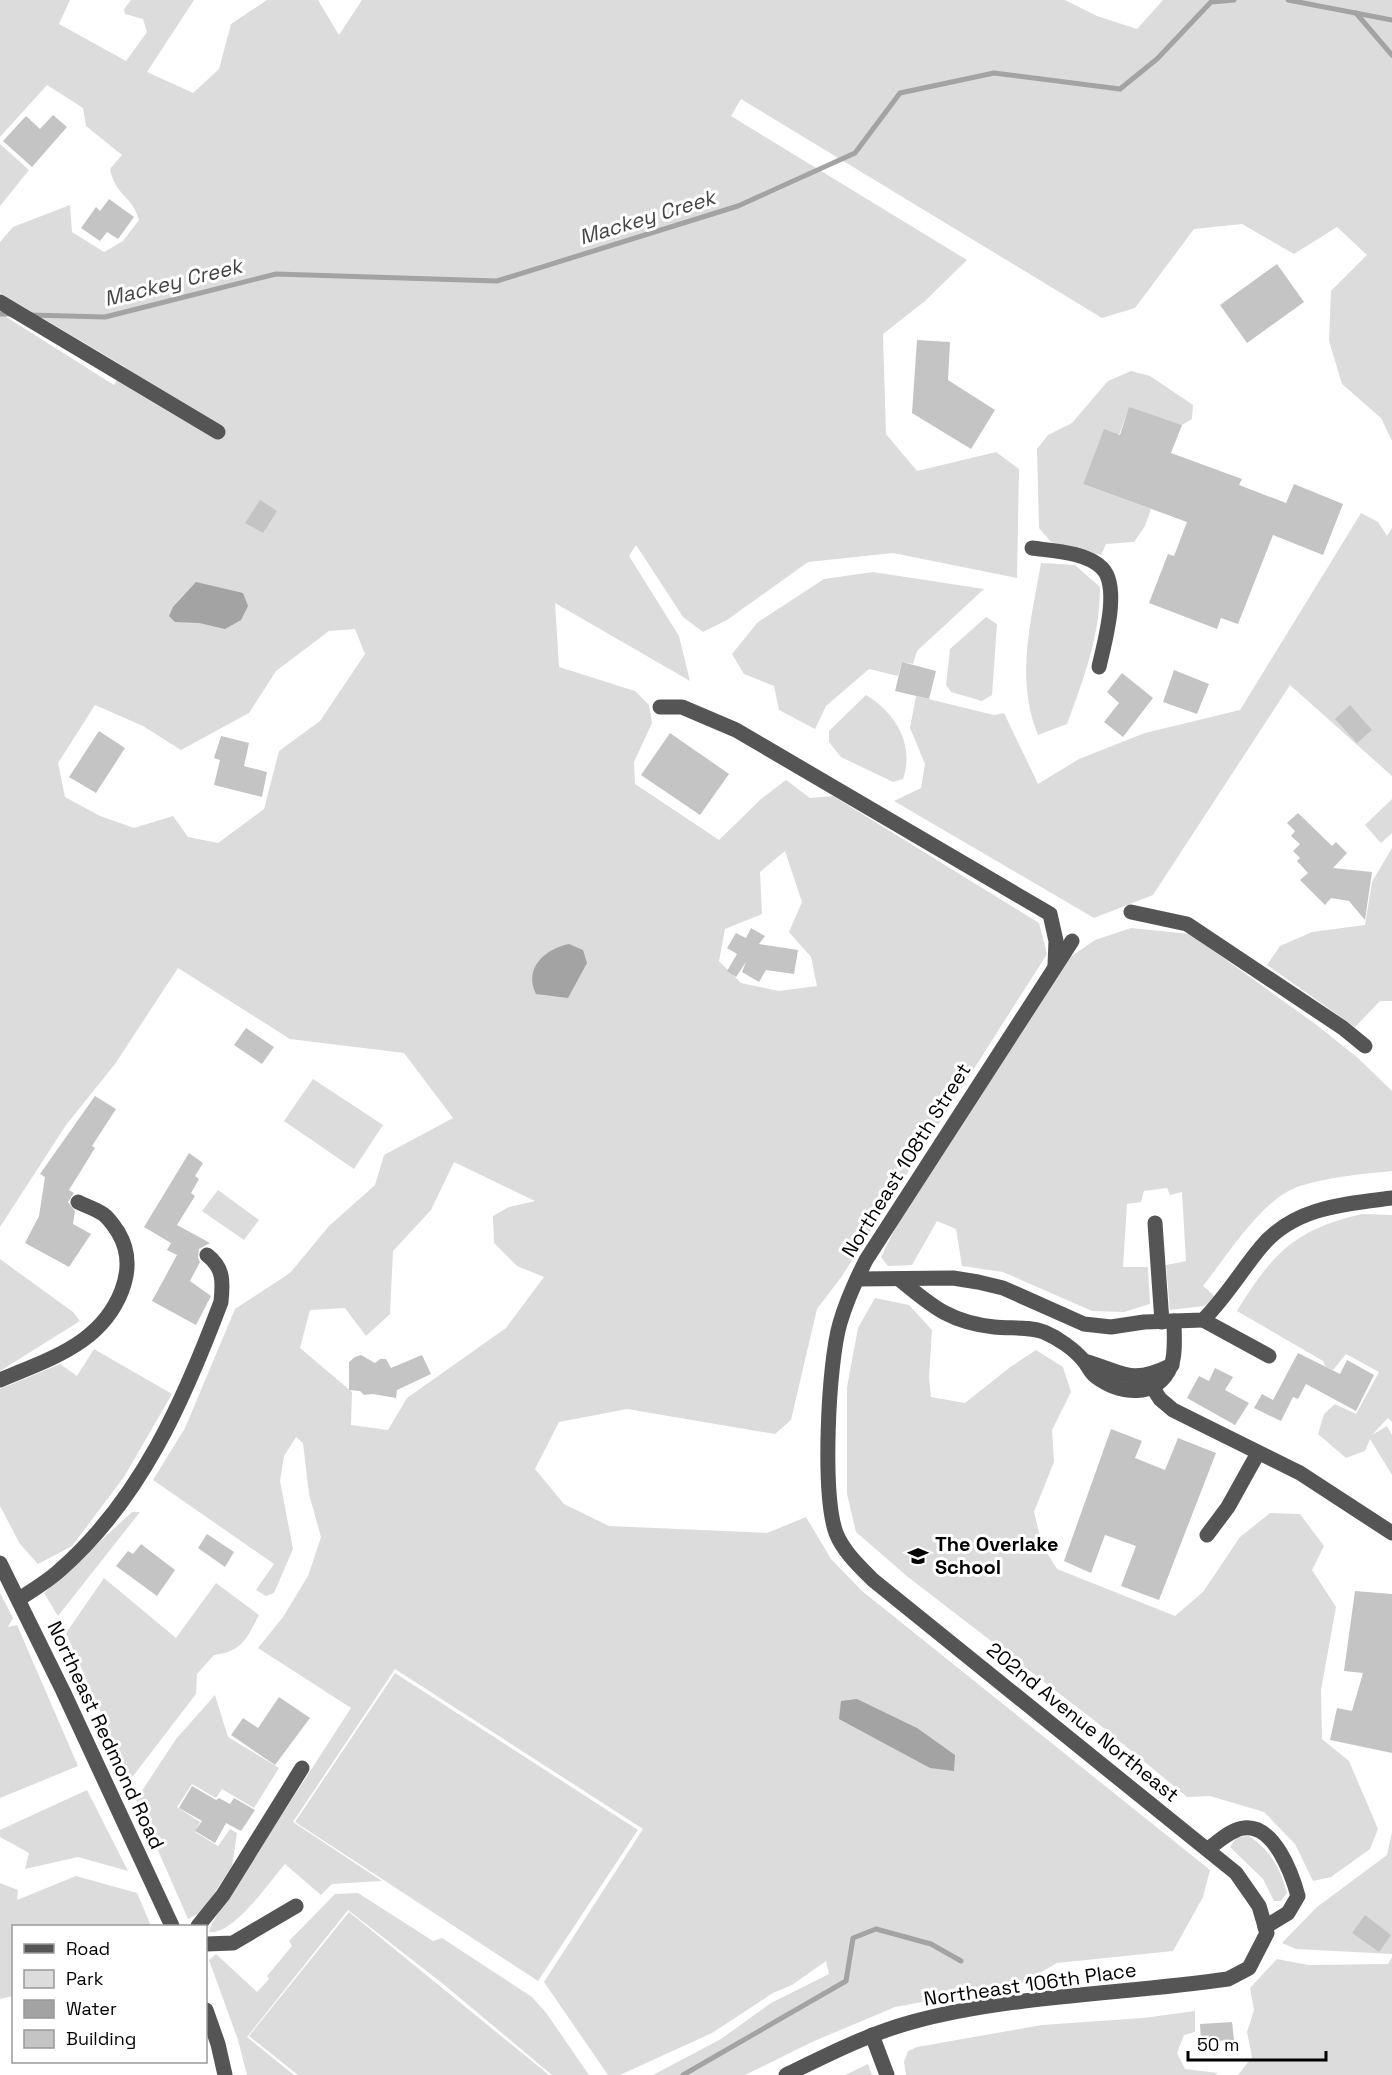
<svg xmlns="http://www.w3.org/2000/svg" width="1392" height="2075" font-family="'Space Grotesk',sans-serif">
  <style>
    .green { fill: #dcdcdc; fill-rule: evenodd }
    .water { fill: #a3a3a3 }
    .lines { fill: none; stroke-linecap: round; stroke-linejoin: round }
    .stream { stroke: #a3a3a3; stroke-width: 5 }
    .building { fill: #c4c4c4 }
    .minor { stroke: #555; stroke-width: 15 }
    .labels { text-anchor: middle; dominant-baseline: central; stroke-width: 6; stroke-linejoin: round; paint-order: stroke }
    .street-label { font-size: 20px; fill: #000; stroke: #fff }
    .poi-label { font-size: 20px; font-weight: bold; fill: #000; stroke: #fff; text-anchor: start }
    .water-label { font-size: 21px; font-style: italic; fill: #444; stroke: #fff }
  </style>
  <rect width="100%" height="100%" fill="#fff"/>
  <g class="green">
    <path d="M0 0H70L59 24 126 61 147 32 143 19 125 14 124 9 131 0H194L147 72 193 93 219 69 231 24 267 0H318L339 35 362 0H1065L1097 16 1137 29 1163 0H1392V441L1381 418 1342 384 1329 341 1331 291 1367 255 1337 227 1294 254 1242 224 1194 229 1135 308 1102 318 741 99 731 116 967 260 925 301 883 334 886 434 917 471 996 452 1019 469 1017 578 893 553 808 562 727 620 703 632 683 617 636 545 629 556 679 636 690 681 555 603 559 667 635 691 649 705 652 723 634 762 635 784 719 840 761 799 786 780 810 798 833 796 1039 923 1047 954 842 1276 817 1309 791 1420 775 1434 627 1409 559 1422 535 1469 564 1504 609 1526 767 1533 806 1517 831 1559 862 1591 1210 1870 1203 1897 1173 1951 1057 1963 1021 1984 895 2007 812 2042 745 2075H653L721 2039 771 2003 829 1974 826 1961 792 1985 773 1993 712 2033 620 2075H608L544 1982 643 1829 395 1669 293 1822 382 1881 332 1884 321 1895 285 1864C270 1881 233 1936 209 1932L212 1923 351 1708 258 1648 283 1617 308 1576 321 1537 309 1494 303 1443 296 1437 284 1456 280 1481 293 1549 274 1593 266 1596 256 1590 274 1564 153 1480 185 1428 235 1309 290 1273 329 1226 375 1185 384 1155 453 1118 404 1053 290 1039 178 968 115 1064 66 1125 0 1227V313L114 385 125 367 0 293V242L13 227 70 205 72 232 104 252 123 241 139 220C131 194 116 197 110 169L122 155 86 126 83 108 47 85 0 137ZM355 629 365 654 320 721 279 751 264 809 218 843 188 837 173 816 134 828 100 816 65 797 58 763 95 705 143 726 181 750 249 713 276 671 329 631ZM785 851 802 902 789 932 811 957 817 986 779 991 741 983 719 961 725 929 762 914 760 872ZM454 1162 535 1201 509 1207 493 1216 494 1243 517 1266 544 1277 506 1328 407 1398 388 1430 351 1425 352 1392 300 1348 310 1310 345 1308 366 1336 390 1314 393 1251 431 1210Z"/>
    <polygon points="0,144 29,170 0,206"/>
    <polygon points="1131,371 1150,376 1193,405 1192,419 1182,425 1129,408 1119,435 1104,430 1083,484 1151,509 1145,526 1134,542 1106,544 1101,555 1051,542 1039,528 1037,449 1048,435 1072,423 1108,381"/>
    <polygon points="1361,513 1378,522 1387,536 1392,528 1392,776 1290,685 1153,895 1094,918 894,801 921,788 925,764 910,728 916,696 994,715 1004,713 1038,784 1079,759 1145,733 1240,710"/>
    <path d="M1041 563 1075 565 1100 587C1100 636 1084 678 1067 724L1038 735C1015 679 1031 621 1041 563Z"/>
    <polygon points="873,572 984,589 917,651 913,664 902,662 898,676 869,669 826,706 815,729 779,710 774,686 744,674 732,654 758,622 824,579"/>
    <polygon points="986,617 997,624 992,695 982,701 951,692 946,685 950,649"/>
    <path d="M866 695C895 712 915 745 903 779L893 782 841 757 829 742V731Z"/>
    <polygon points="1392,799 1392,833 1381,843 1365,825"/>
    <polygon points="1392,848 1392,1001 1380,1001 1355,1027 1267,965 1280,946 1312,932 1365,925 1372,882"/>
    <path d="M1131 928 1190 934 1314 1023 1358 1058 1392 1091V1171C1360 1174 1328 1177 1297 1187 1261 1200 1227 1256 1203 1286L1217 1298 1204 1306 1170 1310 1166 1265 1186 1261 1182 1192 1170 1195 1167 1188 1144 1191 1141 1202 1127 1204 1123 1267H1148L1150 1304 1124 1312 1092 1311 1003 1272 962 1266 956 1229 937 1221 912 1265 888 1266 881 1257 897 1225 1069 958 1095 940Z"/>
    <polygon points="313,1079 383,1125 354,1169 284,1121"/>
    <polygon points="218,1190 259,1220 244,1240 202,1211"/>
    <path d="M1362 1214 1392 1215V1422L1388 1418 1372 1435 1387 1426 1392 1435V1475L1370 1439 1365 1451 1346 1458 1318 1434 1324 1414 1335 1404 1356 1414 1379 1372 1346 1354 1333 1370 1326 1367 1323 1361 1237 1311C1272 1254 1295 1229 1362 1214Z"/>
    <polygon points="0,1259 73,1312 80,1321 0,1371"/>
    <polygon points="875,1298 909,1305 932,1330 929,1377 931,1397 965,1403 1009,1368 1036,1350 1063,1367 1071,1392 1052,1430 1054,1462 1034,1512 1042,1545 1057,1569 1175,1616 1203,1592 1240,1537 1270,1513 1300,1514 1324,1546 1312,1570 1336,1607 1321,1690 1322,1739 1349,1761 1378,1829 1370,1849 1331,1877 1313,1881 1295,1844 1264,1812 1210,1796 1187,1797 1095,1721 908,1577 856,1532 847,1494 847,1387 858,1328"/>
    <polygon points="94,1349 172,1394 124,1477 72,1546 38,1564 20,1544 0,1506 0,1389 60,1364 77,1376"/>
    <polygon points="132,1512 140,1512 58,1616 44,1593"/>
    <path d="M104 1578 176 1638 216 1583 259 1615C247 1638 242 1652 214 1655L197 1674 196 1694 130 1780 66 1633Z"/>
    <polygon points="0,1593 13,1618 8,1627 17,1625 78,1766 0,1798"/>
    <polygon points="395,1673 638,1830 538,1981 295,1822"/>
    <polygon points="215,1695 228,1737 279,1768 254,1808 222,1789 216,1798 192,1784 177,1807 200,1822 195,1832 218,1846 230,1829 237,1833 232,1866 202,1912 188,1919 136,1800 176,1739"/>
    <polygon points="87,1790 128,1871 78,1857 25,1869 29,1853 0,1837 0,1830"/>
    <polygon points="1392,1832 1392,1954 1296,1949 1282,1943 1317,1907 1387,1855"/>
    <path d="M1249 1836C1271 1851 1280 1868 1287 1893L1281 1901H1274L1263 1879 1230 1847 1237 1837Z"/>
    <polygon points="76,1876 137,1893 151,1926 14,1926 13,1996 0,1999 0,1883 18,1890 17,1900"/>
    <polygon points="358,1893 433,1941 442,1938 532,1997 547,2014 589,2075 552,2075 442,1983 348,1910 247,2037 294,2075 247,2075 238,2040 209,1960 216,1954 257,1992 269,1979 267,1976 292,1946 289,1941 335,1894"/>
    <polygon points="349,1912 549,2075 298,2075 249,2036"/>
    <polygon points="1392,1957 1392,2075 1238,2075 1252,2057 1247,2032 1254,2010 1250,1988 1277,1959 1308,1965 1388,1964"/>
    <polygon points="1195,2011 1195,2032 1184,2035 1177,2053 1185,2069 1218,2073 1215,2075 906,2075 904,2062 908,2051 917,2047 1042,2025 1143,2018"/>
    <polygon points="868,2064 872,2075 845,2075"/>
  </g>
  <g class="water">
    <polygon points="196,582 243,593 248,606 241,620 225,629 199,623 175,622 169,616 173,607"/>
    <path d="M569 944 583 950 587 963 568 998 536 994C523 968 545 949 569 944Z"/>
    <polygon points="857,1699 917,1728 955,1755 954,1771 930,1768 839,1719 841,1701"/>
  </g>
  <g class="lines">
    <g class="stream">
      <polyline points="1288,0 1392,20"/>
      <polyline points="1356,13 1392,55"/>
      <polyline points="0,314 12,314"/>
      <polyline points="30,315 105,317 276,274 497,281 738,206 855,153 900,93 994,73 1120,89 1157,59 1211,2 1234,0"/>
      <polyline points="683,2075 846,1981 853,1938 876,1929 931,1944 961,1961"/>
    </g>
  </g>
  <g class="building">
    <polygon points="53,115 67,127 32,167 3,141 26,116 40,129"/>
    <polygon points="109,199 134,217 118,239 107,232 100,241 81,228 96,207 100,211"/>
    <polygon points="1277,264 1304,302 1247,343 1220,305"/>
    <polygon points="917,340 950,342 948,380 995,410 971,449 912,413"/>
    <polygon points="1129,407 1182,425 1171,453 1242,479 1239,485 1286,503 1294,484 1343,504 1323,555 1273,535 1238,624 1221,618 1217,629 1149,603 1168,554 1174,556 1187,522 1083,484 1104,429 1120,435"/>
    <polygon points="260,500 277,511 263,533 245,523"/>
    <polygon points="902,662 936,671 929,699 895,691"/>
    <polygon points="1174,670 1209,684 1197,714 1163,702"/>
    <polygon points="1122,673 1153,698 1123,737 1104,722 1119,703 1107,692"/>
    <polygon points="1350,705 1372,730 1357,743 1335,719"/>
    <polygon points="99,731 125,748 96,793 69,777"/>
    <polygon points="670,733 729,774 700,815 641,775"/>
    <polygon points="221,736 249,743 244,766 267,772 262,797 214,785 220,760 214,758"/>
    <polygon points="1298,813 1332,846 1336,842 1347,853 1333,868 1372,872 1365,920 1349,901 1331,898 1325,905 1300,880 1308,873 1297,861 1300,858 1293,851 1300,844 1291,836 1295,831 1287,823"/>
    <polygon points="751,928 765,936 759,944 798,950 794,974 766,970 759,982 742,972 746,962 736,977 727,971 737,954 727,948 736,933 746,938"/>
    <polygon points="246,1028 274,1047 262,1064 234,1045"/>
    <polygon points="95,1096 116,1109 92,1146 95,1148 69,1190 74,1193 68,1202 75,1211 73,1224 91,1234 69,1267 25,1243 39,1216 45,1177 40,1174"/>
    <polygon points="189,1153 203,1163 195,1176 199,1179 191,1193 195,1196 177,1225 210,1243 199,1249 198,1258 200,1262 190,1281 211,1296 196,1325 152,1301 177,1255 167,1250 171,1243 144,1227"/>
    <polygon points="1298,1353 1340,1374 1347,1360 1374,1375 1356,1411 1306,1384 1298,1399 1293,1397 1281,1421 1254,1408 1262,1394 1273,1400"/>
    <polygon points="361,1355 375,1363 380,1359 386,1359 391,1368 422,1355 431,1374 397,1390 396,1398 373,1394 364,1395 360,1391 349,1390 349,1362 355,1357"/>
    <polygon points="1215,1368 1233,1377 1225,1390 1249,1403 1235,1425 1187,1398 1199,1376 1209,1381"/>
    <polygon points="1111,1429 1142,1441 1135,1458 1165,1470 1178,1438 1216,1453 1159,1600 1121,1586 1136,1546 1105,1535 1091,1573 1064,1561"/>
    <polygon points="207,1534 234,1552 225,1567 198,1548"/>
    <polygon points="141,1544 175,1570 157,1596 116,1566 128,1551 133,1554"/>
    <polygon points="1355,1591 1392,1594 1392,1753 1330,1740 1337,1708 1352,1711 1363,1673 1344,1671"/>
    <polygon points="279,1697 310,1718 275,1765 231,1735 243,1718 258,1728"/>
    <polygon points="192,1786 216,1800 219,1798 230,1804 234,1798 255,1810 241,1831 226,1823 215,1843 195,1831 202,1821 179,1808"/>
    <polygon points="1365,1915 1391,1935 1379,1952 1352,1933"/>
    <polygon points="1232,2022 1234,2040 1201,2042 1200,2024"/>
  </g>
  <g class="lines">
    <g class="minor">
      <polyline points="0,302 218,432"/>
      <path d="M1032 548C1054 551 1086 552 1102 568 1121 587 1104 644 1099 667"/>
      <polyline points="660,707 682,707 736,730 1050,914 1056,941 1055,965"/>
      <polyline points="1131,912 1187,924 1343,1028 1365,1046"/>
      <polyline points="1155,1223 1162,1322"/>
      <path d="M857 1279 953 1278 978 1282 1003 1288 1084 1324 1111 1327 1144 1322 1203 1320C1226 1297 1241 1271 1261 1247 1294 1207 1345 1204 1392 1198"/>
      <path d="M899 1279C932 1306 949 1322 994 1327 1010 1329 1029 1326 1044 1332 1058 1338 1074 1349 1084 1361 1088 1366 1090 1372 1095 1376 1119 1394 1157 1400 1171 1366 1176 1354 1174 1334 1174 1321"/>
      <polyline points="1203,1320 1269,1356"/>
      <path d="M1084 1361C1124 1372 1129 1386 1172 1365"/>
      <path d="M0 1380C28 1368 58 1358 83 1340 116 1316 141 1270 118 1232 114 1226 109 1218 103 1214 96 1209 86 1206 78 1202"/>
      <polyline points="1153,1388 1160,1399 1173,1410 1300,1473 1392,1533"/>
      <polyline points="1207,1535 1228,1507 1258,1453"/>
      <polyline points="0,1563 63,1691 172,1926"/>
      <path d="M19 1599C33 1590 48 1581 60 1570 141 1499 184 1400 221 1302 223 1282 224 1268 207 1255"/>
      <path d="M1208 1849C1218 1842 1231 1829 1244 1828 1274 1824 1292 1874 1298 1896L1288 1913 1265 1927"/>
      <polyline points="198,1926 223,1895 302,1768"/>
      <polyline points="206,1944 233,1943 296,1906"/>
      <polyline points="206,2010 218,2044 225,2075"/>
      <polyline points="872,2035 887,2075"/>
      <path d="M786 2075C827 2055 868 2034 912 2022 1011 1995 1126 1994 1228 1979L1249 1968 1267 1933 1259 1906 1236 1873 873 1580C859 1566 843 1551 836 1533 822 1494 828 1364 840 1323 846 1302 856 1280 866 1260L1072 941"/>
    </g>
  </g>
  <defs>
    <g id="school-bare" transform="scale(1.62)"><path d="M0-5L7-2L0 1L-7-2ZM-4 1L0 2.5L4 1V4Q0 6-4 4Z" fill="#000" stroke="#fff" stroke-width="2.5" paint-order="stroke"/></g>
  </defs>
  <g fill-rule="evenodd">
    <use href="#school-bare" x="918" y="1556"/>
  </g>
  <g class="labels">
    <g class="street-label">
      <text transform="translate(906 1160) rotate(-58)">Northeast 108th Street</text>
      <text transform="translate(1083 1722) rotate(39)">202nd Avenue Northeast</text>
      <text transform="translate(106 1735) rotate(65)">Northeast Redmond Road</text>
      <text transform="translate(1030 1984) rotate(-8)">Northeast 106th Place</text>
    </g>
    <g class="poi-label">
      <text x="935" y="1544">The Overlake<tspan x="935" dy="23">School</tspan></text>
    </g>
    <g class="water-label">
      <text transform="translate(647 217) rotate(-17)">Mackey Creek</text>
      <text transform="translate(173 282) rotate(-14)">Mackey Creek</text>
    </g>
  </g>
  <rect x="12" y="1925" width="195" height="138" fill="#ffffff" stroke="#999999" stroke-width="1.5"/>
  <rect x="24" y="1944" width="30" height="9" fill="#555555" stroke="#999999" stroke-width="1.5"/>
  <text x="66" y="1955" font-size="18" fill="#000000">Road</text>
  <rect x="24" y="1970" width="30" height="18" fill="#dcdcdc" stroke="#999999" stroke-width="1.5"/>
  <text x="66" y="1985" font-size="18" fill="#000000">Park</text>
  <rect x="24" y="2000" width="30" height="18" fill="#a3a3a3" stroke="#999999" stroke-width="1.5"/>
  <text x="66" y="2015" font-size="18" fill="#000000">Water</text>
  <rect x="24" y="2030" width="30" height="18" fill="#c4c4c4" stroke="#999999" stroke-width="1.5"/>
  <text x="66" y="2045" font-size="18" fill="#000000">Building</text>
  <path d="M1188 2051v9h138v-9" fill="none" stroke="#000000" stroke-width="3"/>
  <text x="1197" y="2051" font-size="18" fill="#000000" stroke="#ffffff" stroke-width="4.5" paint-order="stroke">50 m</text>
</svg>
